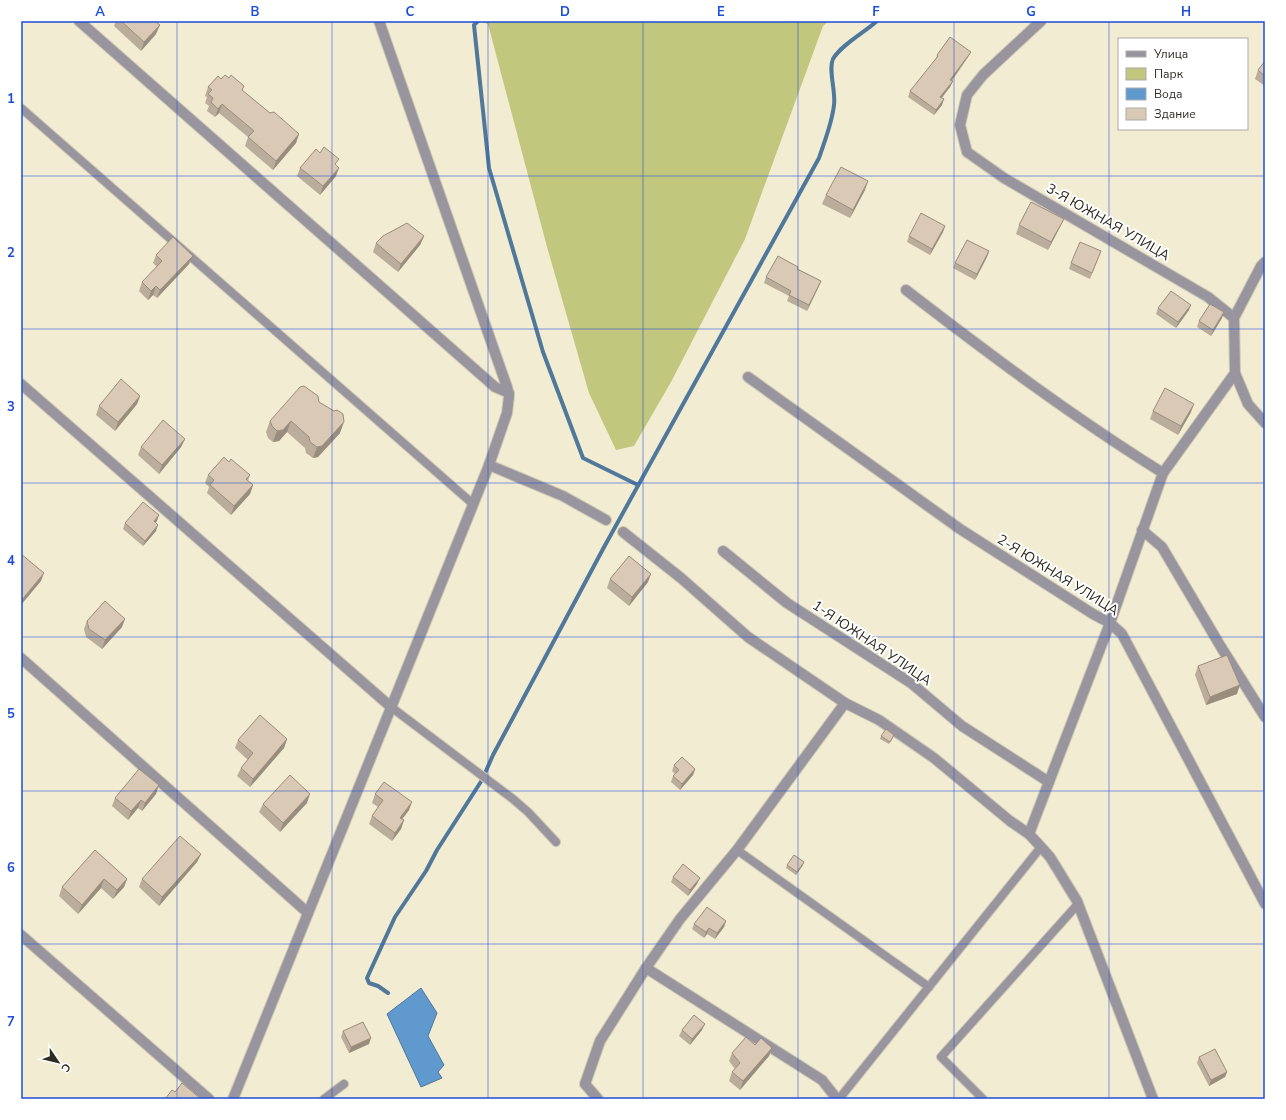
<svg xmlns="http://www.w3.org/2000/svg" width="1286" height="1120" font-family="'Nunito Sans',sans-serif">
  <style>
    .green { fill: #c2c77e }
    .water { fill: #5f99ce; stroke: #50789a }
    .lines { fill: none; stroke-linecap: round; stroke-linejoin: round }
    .stream { stroke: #50789a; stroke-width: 4 }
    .service-casing { stroke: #cfc9b3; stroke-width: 10 }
    .minor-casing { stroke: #cfc9b3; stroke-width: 12 }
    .service { stroke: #98959f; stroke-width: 8 }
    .minor { stroke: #98959f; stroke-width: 10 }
    .wall { fill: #bbad9b }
    .shaded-wall { fill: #998d7e }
    .building { fill: #dac9b4; stroke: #998d7e }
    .grid { fill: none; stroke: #1d4ed8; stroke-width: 1; stroke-opacity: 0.55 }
    .labels { text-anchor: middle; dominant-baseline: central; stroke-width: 4; stroke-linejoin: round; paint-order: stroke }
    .street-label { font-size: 14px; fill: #2e2c22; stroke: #fff }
    .neatline { fill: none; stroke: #1d4ed8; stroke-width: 1.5 }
    .grid-label { font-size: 13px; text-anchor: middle; font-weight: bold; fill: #1d4ed8 }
  </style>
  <rect width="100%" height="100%" fill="#f2ecd3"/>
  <polygon class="green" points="478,21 829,21 823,26 745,239 671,382 634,446 616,450 589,393 547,247 488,24"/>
  <polygon class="water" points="421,988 437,1013 428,1036 444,1065 438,1072 442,1078 421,1087 387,1014"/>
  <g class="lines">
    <g class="stream">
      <polyline points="478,21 474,25 489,168 543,352 583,458 638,485"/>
      <path d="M388 993 378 986 369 983 367 978 395 917 426 871 437 850 482 780 493 755 603 549 819 158C825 140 832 123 834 105 836 91 828 70 833 59 841 45 865 32 877 21"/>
    </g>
    <g class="service-casing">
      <g id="service">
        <polyline points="21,108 473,504"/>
        <polyline points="391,707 513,799 528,812 556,842"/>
        <polyline points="737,850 929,987"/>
        <polyline points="324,1099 344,1084"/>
        <polyline points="839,1099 1041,847"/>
        <polyline points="983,1099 941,1057 1078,904"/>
      </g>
    </g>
    <g class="minor-casing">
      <g id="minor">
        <polyline points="79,21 495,387 509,393"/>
        <polyline points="1041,21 983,75 967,95 960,125 967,152 1004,178 1208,297 1234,318"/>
        <path d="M906 290C989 354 1073 417 1163 473"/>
        <polyline points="1235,373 1248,404 1265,423"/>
        <polyline points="748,377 960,529 1093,614 1110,623 1122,634 1265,904"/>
        <polyline points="21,384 391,707"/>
        <polyline points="489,465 563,496 606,520"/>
        <polyline points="1142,530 1162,547 1221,647 1265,717"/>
        <polyline points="623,532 681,578 748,637 845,703 879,720 934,758 1010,821 1029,834 1041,847 1050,857 1077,901 1153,1099"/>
        <polyline points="723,551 787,603 911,683 962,726 1049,782"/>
        <polyline points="21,658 308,913"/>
        <polyline points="1029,834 1110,623 1163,473 1235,373 1234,318 1261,266 1265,262"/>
        <polyline points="21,935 209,1099"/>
        <polyline points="646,968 822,1080 837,1099"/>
        <polyline points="233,1099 489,465 507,413 509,396 507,387 379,21"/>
        <polyline points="598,1099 585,1084 600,1041 646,968 680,919 737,850 845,703"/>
      </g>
    </g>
    <use href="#service" class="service"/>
    <use href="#minor" class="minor"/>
  </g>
  <g class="wall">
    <polygon points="116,21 155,21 156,34 141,51 114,26"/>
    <polygon points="937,55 968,57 952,81 953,81 950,87 942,98 942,105 934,115 908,97 910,91 935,61"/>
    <polygon points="1265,61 1265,86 1255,79 1258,70"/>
    <polygon points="208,87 243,91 270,113 299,134 296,143 273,170 245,146 248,137 219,113 215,117 207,111 209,106 205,103 207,97 205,96"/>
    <polygon points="336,166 336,176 320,195 297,176 300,168"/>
    <polygon points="865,190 850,218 822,204 826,195"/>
    <polygon points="1019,225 1060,227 1048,250 1016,234"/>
    <polygon points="945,226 943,232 930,255 907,242 909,236"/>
    <polygon points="424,236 420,245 398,272 373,252 376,243"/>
    <polygon points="989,251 987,257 975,280 953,268 955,263"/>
    <polygon points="1101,251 1090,279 1069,269 1071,263"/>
    <polygon points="156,255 189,264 157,298 153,295 148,300 139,291 142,282 157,267 153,263"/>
    <polygon points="798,269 821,281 819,286 807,311 787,301 789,296 764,283 766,277"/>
    <polygon points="1158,308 1189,310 1176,328 1156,314"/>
    <polygon points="1222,318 1211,336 1197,327 1199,321"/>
    <polygon points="140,396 137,404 115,431 96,415 99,406"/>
    <polygon points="319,402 340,433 318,457 313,458 306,453 305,448 287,432 279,441 273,442 268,438 266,432 270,421"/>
    <polygon points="1153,411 1191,412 1178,435 1150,419"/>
    <polygon points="185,439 181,447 159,474 138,455 141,447"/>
    <polygon points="229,462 250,475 248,481 253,485 250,494 231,515 207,493 209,487 205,483 208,475"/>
    <polygon points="157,521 155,523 156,531 143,546 123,529 125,523"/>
    <polygon points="610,579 648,582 629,606 607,588"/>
    <polygon points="87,621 122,627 102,649 86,637 84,629"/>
    <polygon points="1198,666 1237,694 1206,705 1195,675"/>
    <polygon points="894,735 893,738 889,744 880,739 881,736"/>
    <polygon points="287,739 284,748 250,787 237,776 241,768 248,760 235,748 238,740"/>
    <polygon points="674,765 695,769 693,775 680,790 671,782 673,776 675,774 672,771"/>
    <polygon points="156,794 142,811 138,808 128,820 112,806 115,798"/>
    <polygon points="375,794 409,810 402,819 404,820 401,829 392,841 369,824 372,816 378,807 372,803"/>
    <polygon points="307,803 280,832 259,812 263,804"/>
    <polygon points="95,850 127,879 124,887 113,899 101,888 78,914 59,896 62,887"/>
    <polygon points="201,854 197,862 159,906 139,887 142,879"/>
    <polygon points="787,865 803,865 796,875 786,868"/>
    <polygon points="673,877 697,884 688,896 671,882"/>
    <polygon points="726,921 724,927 715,939 707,934 704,938 692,929 694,924"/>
    <polygon points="682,1030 702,1030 690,1045 679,1036"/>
    <polygon points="343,1031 369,1044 349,1053 341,1037"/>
    <polygon points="755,1045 772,1048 769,1056 740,1090 729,1081 732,1072 735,1069 729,1061 732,1053"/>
    <polygon points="1199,1057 1227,1072 1225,1077 1209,1086 1197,1063"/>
  </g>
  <g class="shaded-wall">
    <polygon points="160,25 156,34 141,51 144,42"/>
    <polygon points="971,52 968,57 948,85 950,80"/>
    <polygon points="953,81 950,87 938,102 940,97"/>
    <polygon points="944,99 942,105 934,115 936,110"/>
    <polygon points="222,104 219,113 215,117 218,109"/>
    <polygon points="299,134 296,143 273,170 276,161"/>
    <polygon points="339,168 336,176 320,195 323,186"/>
    <polygon points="868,181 865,190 850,218 853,210"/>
    <polygon points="1064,219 1060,227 1048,250 1051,242"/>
    <polygon points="945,226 943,232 930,255 932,249"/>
    <polygon points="424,236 420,245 398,272 401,264"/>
    <polygon points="989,251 987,257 975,280 977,274"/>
    <polygon points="193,256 189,264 157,298 160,290"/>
    <polygon points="821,281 819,286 807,311 809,305"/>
    <polygon points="156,286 153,295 148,300 151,291"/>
    <polygon points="1191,305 1189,310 1176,328 1178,322"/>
    <polygon points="1224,312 1222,318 1211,336 1213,330"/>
    <polygon points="140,396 137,404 115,431 118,422"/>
    <polygon points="1194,404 1191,412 1178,435 1181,426"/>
    <polygon points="291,421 287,432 279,441 273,442 277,431"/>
    <polygon points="344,422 340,433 318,457 313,458 317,447"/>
    <polygon points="185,439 181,447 159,474 162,465"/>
    <polygon points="253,485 250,494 231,515 234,506"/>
    <polygon points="159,515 157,521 152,527 154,521"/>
    <polygon points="158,525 156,531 143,546 145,541"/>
    <polygon points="44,573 41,581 21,605 21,601"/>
    <polygon points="651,574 648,582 629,606 632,597"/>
    <polygon points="125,619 122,627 102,649 105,640"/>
    <polygon points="1240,685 1237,694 1206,705 1210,697"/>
    <polygon points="287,739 284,748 250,787 253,779"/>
    <polygon points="695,769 693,775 680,790 682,784"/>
    <polygon points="159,785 156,794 142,811 145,803"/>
    <polygon points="310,794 307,803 280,832 283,823"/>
    <polygon points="141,800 138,808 128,820 131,811"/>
    <polygon points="412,802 409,810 397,826 400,818"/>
    <polygon points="404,820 401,829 392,841 395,833"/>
    <polygon points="201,854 197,862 159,906 162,897"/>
    <polygon points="804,862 803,865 796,875 797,872"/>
    <polygon points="700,878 697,884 688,896 690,890"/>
    <polygon points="104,879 101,888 78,914 82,905"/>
    <polygon points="127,879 124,887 113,899 117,890"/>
    <polygon points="726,921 724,927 715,939 717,933"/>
    <polygon points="709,928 707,934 704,938 706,932"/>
    <polygon points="705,1024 702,1030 690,1045 692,1039"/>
    <polygon points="371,1038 369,1044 349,1053 351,1047"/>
    <polygon points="772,1048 769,1056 740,1090 743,1081"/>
    <polygon points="1227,1072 1225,1077 1209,1086 1211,1080"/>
  </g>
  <g class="building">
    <polygon points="121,21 155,21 160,25 144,42"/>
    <polygon points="950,37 971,52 950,80 953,81 940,97 944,99 936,110 910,91 938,56 937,55"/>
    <polygon points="1265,61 1265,76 1258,70"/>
    <polygon points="225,75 229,78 231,75 244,86 242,90 270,113 274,112 299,134 276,161 248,137 254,131 222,104 218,109 211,102 213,98 208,94 212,90 208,87 218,76 221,79"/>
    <polygon points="324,147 339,159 335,164 339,168 323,186 300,168 316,149 320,153"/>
    <polygon points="841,167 868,181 853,210 826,195"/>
    <polygon points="1031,202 1064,219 1051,242 1019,225"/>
    <polygon points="921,213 945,226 932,249 909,236"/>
    <polygon points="407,223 424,236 401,264 376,243 383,236"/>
    <polygon points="173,237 193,256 160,290 156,286 151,291 142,282 162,261 156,255"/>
    <polygon points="967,240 989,251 977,274 955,263"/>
    <polygon points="1080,242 1101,251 1092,273 1071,263"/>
    <polygon points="778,256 798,267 797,269 821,281 809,305 789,295 791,291 766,277"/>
    <polygon points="1171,291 1191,305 1178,322 1158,308"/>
    <polygon points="1210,304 1224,312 1213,330 1199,321"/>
    <polygon points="121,379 140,396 118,422 99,406"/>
    <polygon points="304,386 318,396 319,402 334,411 337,410 343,414 344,422 322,446 317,447 310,442 309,437 291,421 283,430 277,431 272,426 270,421 300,387"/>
    <polygon points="1165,388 1194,404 1181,426 1153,411"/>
    <polygon points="163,420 185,439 162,465 141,447"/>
    <polygon points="224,457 229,462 231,459 250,475 246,479 253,485 234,506 210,485 214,480 208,475"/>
    <polygon points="143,502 159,515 154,521 158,525 145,541 125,523"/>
    <polygon points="21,554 44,573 21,601"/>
    <polygon points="629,556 651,574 632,597 610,579"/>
    <polygon points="105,601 125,619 105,640 89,629 87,621"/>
    <polygon points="1227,655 1240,685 1210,697 1198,666"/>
    <polygon points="260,715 287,739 253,779 241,768 253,753 238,740"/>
    <polygon points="886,729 894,735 890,742 881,736"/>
    <polygon points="682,757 695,769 682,784 673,776 679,770 674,765"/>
    <polygon points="139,769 159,785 145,803 141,800 131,811 115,798"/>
    <polygon points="290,775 310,794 283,823 263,804"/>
    <polygon points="384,782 412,802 400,818 404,820 395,833 372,816 383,800 375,794"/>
    <polygon points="180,836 201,854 162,897 142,879"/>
    <polygon points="95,850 127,879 117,890 104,879 82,905 62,887"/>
    <polygon points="794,855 804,862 797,872 787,865"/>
    <polygon points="683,864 700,878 690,890 673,877"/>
    <polygon points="707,907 726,921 717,933 709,928 706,932 694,924"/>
    <polygon points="694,1015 705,1024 692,1039 682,1030"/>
    <polygon points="363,1022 371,1038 351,1047 343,1031"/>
    <polygon points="746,1037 755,1045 761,1038 772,1048 743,1081 732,1072 740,1063 732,1053"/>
    <polygon points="1215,1049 1227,1072 1211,1080 1199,1057"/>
    <polygon points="182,1083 201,1099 165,1099 172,1090 175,1092"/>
  </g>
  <path class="grid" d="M177 21V1099M332 21V1099M488 21V1099M643 21V1099M798 21V1099M954 21V1099M1109 21V1099M21 176H1265M21 329H1265M21 483H1265M21 637H1265M21 791H1265M21 944H1265"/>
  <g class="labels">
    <g class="street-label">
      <text transform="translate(1108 222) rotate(30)">3-Я ЮЖНАЯ УЛИЦА</text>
      <text transform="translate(1058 575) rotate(32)">2-Я ЮЖНАЯ УЛИЦА</text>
      <text transform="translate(872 643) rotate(34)">1-Я ЮЖНАЯ УЛИЦА</text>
    </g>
  </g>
  <rect width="1286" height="1120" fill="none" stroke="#ffffff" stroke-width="44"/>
  <rect x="1118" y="38" width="130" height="92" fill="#ffffff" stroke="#ababa7"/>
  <rect x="1126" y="51" width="20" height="6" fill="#98959f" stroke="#ababa7"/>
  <text x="1154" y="58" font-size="12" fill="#2e2c22">Улица</text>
  <rect x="1126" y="68" width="20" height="12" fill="#c2c77e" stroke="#ababa7"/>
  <text x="1154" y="78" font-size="12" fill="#2e2c22">Парк</text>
  <rect x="1126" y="88" width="20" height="12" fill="#5f99ce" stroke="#ababa7"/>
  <text x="1154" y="98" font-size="12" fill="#2e2c22">Вода</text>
  <rect x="1126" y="108" width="20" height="12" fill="#dac9b4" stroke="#ababa7"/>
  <text x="1154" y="118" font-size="12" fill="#2e2c22">Здание</text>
  <g transform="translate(58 1062) rotate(125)" stroke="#ffffff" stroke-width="3" paint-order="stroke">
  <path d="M0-3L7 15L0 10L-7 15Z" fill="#2e2c22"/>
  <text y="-6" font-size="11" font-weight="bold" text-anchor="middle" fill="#2e2c22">С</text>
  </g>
  <rect x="22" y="22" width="1242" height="1076" class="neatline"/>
  <g class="grid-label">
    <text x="100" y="16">A</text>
    <text x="255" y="16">B</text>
    <text x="410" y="16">C</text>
    <text x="565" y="16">D</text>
    <text x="721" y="16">E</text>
    <text x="876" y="16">F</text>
    <text x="1031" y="16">G</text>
    <text x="1186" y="16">H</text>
    <text x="11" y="103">1</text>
    <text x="11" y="257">2</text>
    <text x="11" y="411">3</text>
    <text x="11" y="565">4</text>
    <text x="11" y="718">5</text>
    <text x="11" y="872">6</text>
    <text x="11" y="1026">7</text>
  </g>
</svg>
